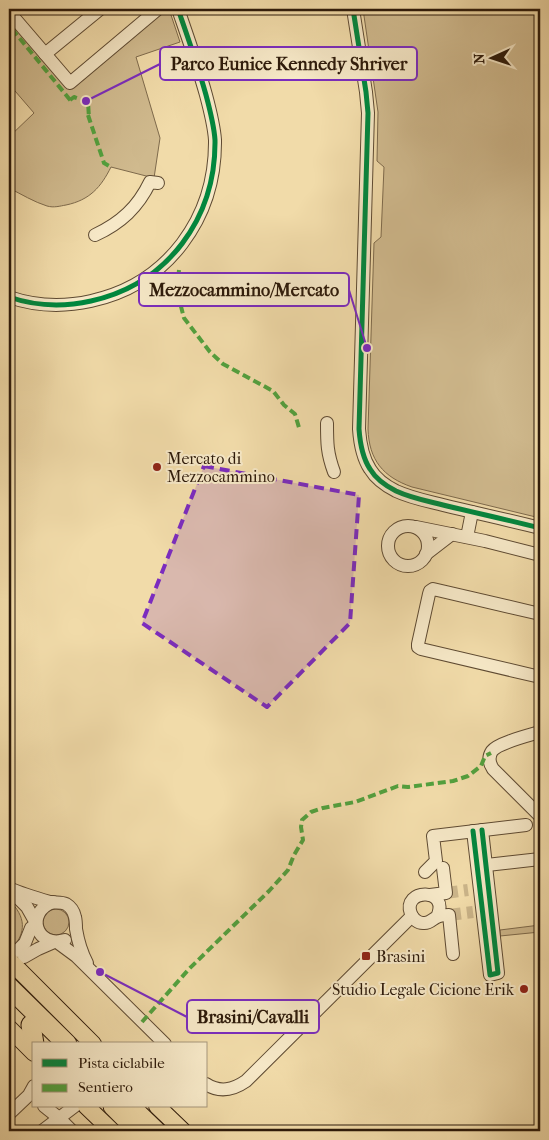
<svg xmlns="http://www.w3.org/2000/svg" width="549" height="1140" font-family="'IM FELL French Canon',serif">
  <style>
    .green { fill: #d0ba8e; stroke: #7e6a4c }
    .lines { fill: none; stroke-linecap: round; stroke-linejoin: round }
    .minor-tunnel { stroke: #cab489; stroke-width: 12; stroke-dasharray: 12 6; stroke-linecap: butt }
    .minor-casing { stroke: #5e4a32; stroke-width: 14 }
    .major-casing { stroke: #2d1a0a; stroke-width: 18 }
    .highway-casing { stroke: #2d1a0a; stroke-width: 21 }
    .minor { stroke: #f6e8c7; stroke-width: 12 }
    .major { stroke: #f1dba9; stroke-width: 16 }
    .highway { stroke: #f1dba9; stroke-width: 19 }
    .quiet { stroke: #52a13e; stroke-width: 4; stroke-dasharray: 8 4; stroke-linecap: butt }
    .cycleway-casing { stroke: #f6e8c7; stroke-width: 8 }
    .cycleway { stroke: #00873e; stroke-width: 5 }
    .marked { fill: #7b2cbf; fill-opacity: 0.2; stroke: #7b2cbf; stroke-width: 4; stroke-dasharray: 10 6; stroke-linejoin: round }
    .poi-dot { fill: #8f2418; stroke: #f6e8c7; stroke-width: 2 }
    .labels { text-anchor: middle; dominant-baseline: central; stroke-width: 4; stroke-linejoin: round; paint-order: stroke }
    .poi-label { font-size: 16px; fill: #2d1a0a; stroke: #f6e8c7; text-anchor: start }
    .leader { fill: none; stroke: #7b2cbf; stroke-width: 2 }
    .callout-dot { fill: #7b2cbf; stroke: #f6e8c7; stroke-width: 2 }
    .callout { fill: #f6e8c7; stroke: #7b2cbf; stroke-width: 2 }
    .callout-label { font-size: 18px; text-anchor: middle; font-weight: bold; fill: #2d1a0a }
  </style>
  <rect width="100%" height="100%" fill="#f1dba9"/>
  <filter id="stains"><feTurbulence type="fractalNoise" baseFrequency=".004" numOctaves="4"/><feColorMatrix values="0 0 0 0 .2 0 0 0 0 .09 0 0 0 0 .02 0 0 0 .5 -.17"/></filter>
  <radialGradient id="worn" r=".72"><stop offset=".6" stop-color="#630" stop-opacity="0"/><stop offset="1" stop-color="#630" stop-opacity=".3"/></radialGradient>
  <g class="green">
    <path d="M169 9 180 42 136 57 160 138 154 178 111 167C101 187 90 200 66 205 60 206 54 208 47 206 34 202 21 194 9 188V137L34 113 9 84V34L17 27 68 89 159 11Z"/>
    <path d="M363 9H540V518L412 487C383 477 369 460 368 429L374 243 381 237 384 167 377 161 378 112Z"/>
    <path d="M9 900C26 917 27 932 11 950L9 948Z"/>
    <circle cx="56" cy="922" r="13"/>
    <polygon points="540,925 540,932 500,936 500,930"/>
  </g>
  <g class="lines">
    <g class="minor-tunnel">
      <polyline points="446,893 468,890"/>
      <polyline points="449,915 473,912"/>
    </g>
    <g class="minor-casing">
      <g id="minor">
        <path d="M353 9 366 92 368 113 359 429C360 443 362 457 370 469 376 479 386 486 396 491 411 498 427 501 443 505 476 513 508 520 540 528"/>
        <polyline points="10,13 70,83 158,9"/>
        <polyline points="45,54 100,9"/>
        <path d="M95 235C121 223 138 207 150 182L158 183"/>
        <path d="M9 297C35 306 64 307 91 301 168 284 216 218 215 140 214 125 210 110 206 95 198 66 188 38 178 9"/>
        <path d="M327 423C327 443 327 453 334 472"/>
        <circle cx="408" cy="546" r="20"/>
        <polyline points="416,527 485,541 540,555"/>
        <polyline points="467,537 472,512"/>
        <polyline points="426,554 452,534"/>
        <polyline points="540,614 433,589 430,591 429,594 418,644 418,647 421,649 540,677"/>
        <path d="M540 732C530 735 498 743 492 751 488 757 489 763 493 769L540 816"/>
        <polyline points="473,831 490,975 498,973 482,830"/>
        <polyline points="478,866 540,859"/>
        <polyline points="425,872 436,861 433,836 526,825"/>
        <path d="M9 888C22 894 36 898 50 902 56 903 61 902 66 904 71 907 74 912 75 917 76 921 76 925 76 929 78 941 81 952 87 963"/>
        <polyline points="12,892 27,907 36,923"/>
        <polyline points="430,895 446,893 443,868"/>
        <path d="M53 902C24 913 37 949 65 940"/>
        <path d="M437 917C451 887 401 888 411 914 413 919 418 923 423 923 430 924 432 919 437 917 441 915 446 915 449 915L453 954"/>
        <polyline points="57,942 76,956 165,1044"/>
        <polyline points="17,951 25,943 31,928 36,924"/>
        <polyline points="24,957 38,949 54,942"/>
        <path d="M206 1084C220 1093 233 1090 246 1081L412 916"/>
        <polyline points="44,1106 59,1118 72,1131"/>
        <polyline points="9,1114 29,1095 34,1086"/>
        <polyline points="42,1131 75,1106"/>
      </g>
    </g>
    <g class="major-casing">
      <g id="major">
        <polyline points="9,960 93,1044"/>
        <polyline points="9,1028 34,1053"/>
        <polyline points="86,1106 112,1131"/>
        <polyline points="157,1106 183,1131"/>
      </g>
    </g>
    <g class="highway-casing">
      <g id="highway">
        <polyline points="9,987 67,1044"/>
        <polyline points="31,1025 34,1044"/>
        <polyline points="113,1106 137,1130"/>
        <polyline points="130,1106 156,1131"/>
      </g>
    </g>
    <use href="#minor" class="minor"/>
    <use href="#major" class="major"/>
    <use href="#highway" class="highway"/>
    <g class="quiet">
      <polyline points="12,29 71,101"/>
      <polyline points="70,100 74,97 88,102 89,118"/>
      <polyline points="88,115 104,163 111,167"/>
      <polyline points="179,270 177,291 184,318 210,352 223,364 273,391 284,405 295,414 300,431"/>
      <polyline points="142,1022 189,969 269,891 288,870 294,855 303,840 301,827 302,820 311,812 323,808 355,802 398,786 408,787 453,781 468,776 481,766 485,756 491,753"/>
    </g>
    <g class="cycleway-casing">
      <g id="cycleway">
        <path d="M353 9 366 92 368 113 359 429C360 443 362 457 370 469 376 479 386 486 396 491 411 498 427 501 443 505 476 513 508 520 540 528"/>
        <path d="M9 297C35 306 64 307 91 301 168 284 216 218 215 140 214 125 210 110 206 95 198 66 188 38 178 9"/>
        <polyline points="473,831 490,975 498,973 482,830"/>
      </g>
    </g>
    <use href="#cycleway" class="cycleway"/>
  </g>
  <path class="marked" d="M204 466 359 495 350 623 267 707 142 623Z"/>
  <g class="poi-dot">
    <circle cx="157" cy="467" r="5"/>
    <rect x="361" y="951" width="10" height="10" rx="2.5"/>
    <circle cx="524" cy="989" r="5"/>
  </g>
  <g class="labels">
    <g class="poi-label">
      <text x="167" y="458">Mercato di<tspan x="167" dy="18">Mezzocammino</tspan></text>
      <text x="376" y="956">Brasini</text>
      <text x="514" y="989" text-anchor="end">Studio Legale Cicione Erik</text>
    </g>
  </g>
  <path class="leader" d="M86 101L160 64M367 348L349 290M100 972L187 1017"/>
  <g class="callout-dot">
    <circle cx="86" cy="101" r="5"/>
    <circle cx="367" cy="348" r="5"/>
    <circle cx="100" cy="972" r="5"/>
  </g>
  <g class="callout">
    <rect x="160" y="47" width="257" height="33" rx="5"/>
    <rect x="139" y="273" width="210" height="33" rx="5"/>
    <rect x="187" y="1000" width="132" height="33" rx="5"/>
  </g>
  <g class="callout-label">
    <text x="289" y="70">Parco Eunice Kennedy Shriver</text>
    <text x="244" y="296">Mezzocammino/Mercato</text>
    <text x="253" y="1023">Brasini/Cavalli</text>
  </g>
  <rect width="549" height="1140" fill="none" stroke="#f1dba9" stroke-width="30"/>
  <rect x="10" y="10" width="529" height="1120" fill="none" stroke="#2d1a0a" stroke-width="2.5"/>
  <rect x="15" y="15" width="519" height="1110" fill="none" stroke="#2d1a0a"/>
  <rect x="32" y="1042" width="175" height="65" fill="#f6e8c7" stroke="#a6967b"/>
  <rect x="42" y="1059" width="25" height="8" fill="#00873e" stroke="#a6967b"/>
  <text x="78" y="1068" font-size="15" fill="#2d1a0a">Pista ciclabile</text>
  <rect x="42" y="1084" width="25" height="8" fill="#52a13e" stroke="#a6967b"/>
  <text x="78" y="1092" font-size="15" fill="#2d1a0a">Sentiero</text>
  <g transform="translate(492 58) rotate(267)" stroke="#f6e8c7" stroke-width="4" paint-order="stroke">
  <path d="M0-4L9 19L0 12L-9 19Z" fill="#2d1a0a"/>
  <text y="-8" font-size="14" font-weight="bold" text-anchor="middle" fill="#2d1a0a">N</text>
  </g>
  <rect width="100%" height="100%" filter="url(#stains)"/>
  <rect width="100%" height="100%" fill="url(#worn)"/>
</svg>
